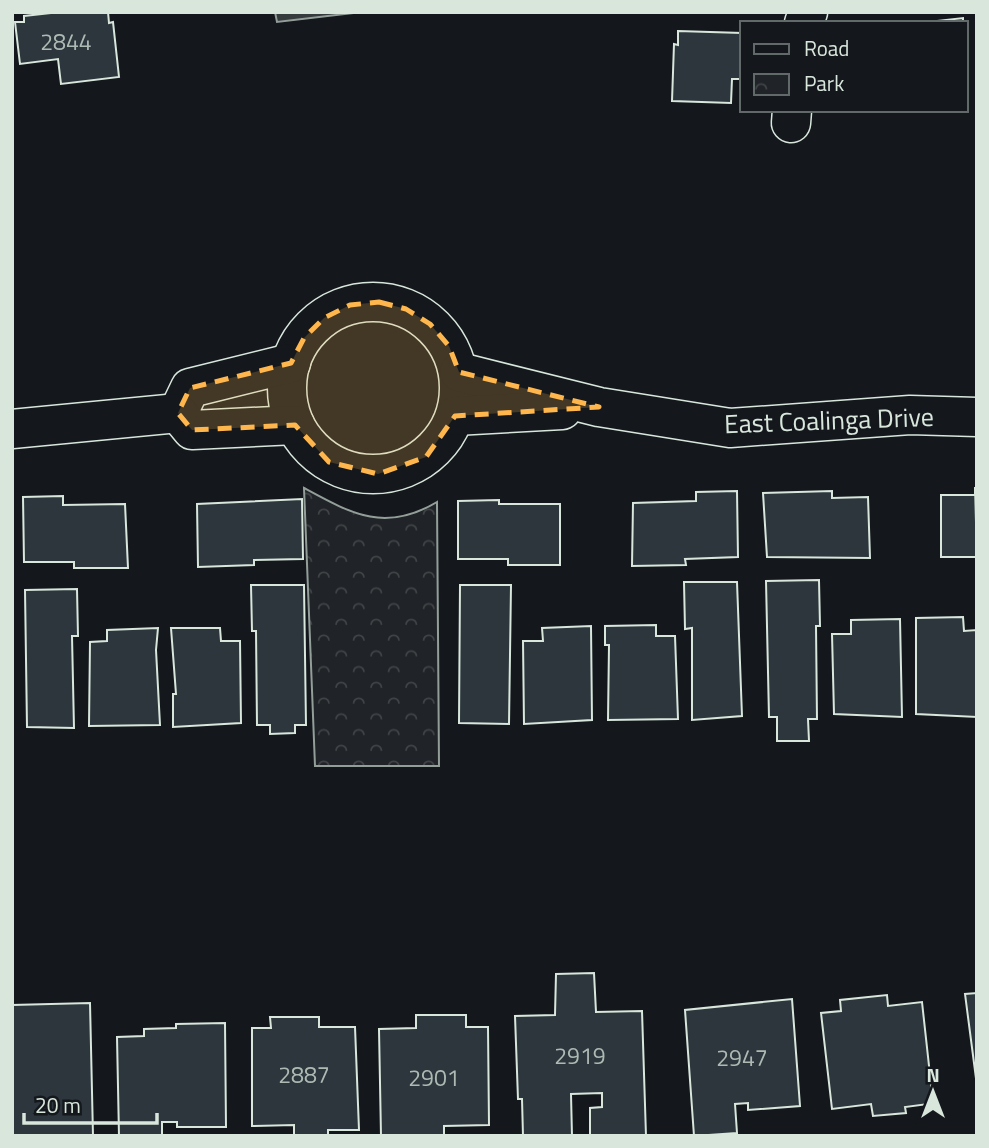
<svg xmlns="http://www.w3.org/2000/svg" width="989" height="1148" font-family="'Titillium Web',sans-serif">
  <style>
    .park { fill: url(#park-crowns); stroke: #939e99; stroke-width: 2 }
    .water { fill: #363b3e; stroke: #939e99; stroke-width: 2 }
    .building { fill: #2c363c; stroke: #d8e6dc; stroke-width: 2 }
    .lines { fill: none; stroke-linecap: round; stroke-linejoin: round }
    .minor-casing { stroke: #d8e6dc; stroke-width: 41 }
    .minor { stroke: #14181c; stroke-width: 38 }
    .marked { fill: #ffb74d; fill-opacity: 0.2; stroke: #ffb74d; stroke-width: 5; stroke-dasharray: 14 9; stroke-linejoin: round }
    .labels { text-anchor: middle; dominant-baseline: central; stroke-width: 5; stroke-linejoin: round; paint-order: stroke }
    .number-label { font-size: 23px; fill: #adbab4 }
    .street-label { font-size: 26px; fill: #d8e6dc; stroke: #14181c }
  </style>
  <defs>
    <pattern id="park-crowns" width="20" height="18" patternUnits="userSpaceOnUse" patternTransform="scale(1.75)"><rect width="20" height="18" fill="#202428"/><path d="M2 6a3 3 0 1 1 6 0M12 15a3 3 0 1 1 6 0" fill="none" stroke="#404447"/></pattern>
  </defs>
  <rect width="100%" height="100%" fill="#14181c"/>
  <path class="park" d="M304 488C352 514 385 533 437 502L439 766H315Z"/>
  <polygon class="water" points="275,12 362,12 277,22"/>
  <g class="building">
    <polygon points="60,12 108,12 109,23 113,22 119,77 61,84 58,59 20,64 15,22 24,22 24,16"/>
    <polygon points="963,18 963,23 919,23"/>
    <polygon points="678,31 742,33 742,79 732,79 731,103 672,101 674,44 678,45"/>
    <polygon points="975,487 977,557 941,557 941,495 975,495"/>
    <polygon points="737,491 738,557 685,559 686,565 632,566 633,503 696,501 696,492"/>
    <polygon points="832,491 832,498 868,497 870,558 767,557 763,493"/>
    <polygon points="63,496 63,505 125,504 128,568 74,568 74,562 24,562 23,497"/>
    <polygon points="302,499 303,559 254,560 254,565 198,567 197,504"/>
    <polygon points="499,500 499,504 560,504 560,565 508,565 508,559 458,559 458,501"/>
    <polygon points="819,580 820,626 816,626 817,719 808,719 809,741 777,741 777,717 769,717 766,581"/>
    <polygon points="684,582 737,582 742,716 692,720 692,628 685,629"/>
    <polygon points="251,585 304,585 306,725 295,725 295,733 270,734 270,725 257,725 256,631 252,631"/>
    <polygon points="460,585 511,585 509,724 459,723"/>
    <polygon points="77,589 78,636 72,636 74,728 27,727 25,590"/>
    <polygon points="963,617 964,631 977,630 977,717 916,714 916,618"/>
    <polygon points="900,619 902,717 834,714 832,634 851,634 851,620"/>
    <polygon points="656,625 656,636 675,636 678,719 608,720 609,645 605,645 605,626"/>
    <polygon points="591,626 592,720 524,724 523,641 543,641 542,628"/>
    <polygon points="158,628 156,650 160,725 89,726 90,642 107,641 107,630"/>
    <polygon points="171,628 220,628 221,641 240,641 241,723 173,727 173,694 176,694"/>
    <polygon points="594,973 596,1012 642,1011 646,1136 590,1136 590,1108 602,1107 602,1093 571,1094 572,1136 523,1136 522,1099 518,1099 515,1016 555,1015 556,974"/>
    <polygon points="977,993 977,1086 965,994"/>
    <polygon points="887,995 888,1006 922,1002 932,1093 935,1093 936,1103 905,1107 906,1113 873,1116 871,1104 832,1109 821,1013 841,1011 840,1000"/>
    <polygon points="792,999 800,1106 748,1110 748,1103 735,1104 737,1133 694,1136 685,1010"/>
    <polygon points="90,1003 93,1136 12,1136 12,1005"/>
    <polygon points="416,1015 466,1015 466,1027 488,1027 489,1125 444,1126 444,1136 381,1136 379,1029 416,1028"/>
    <polygon points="270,1017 319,1017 319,1027 355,1027 359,1130 328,1130 328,1136 294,1136 294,1125 252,1126 252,1028 271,1028"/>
    <polygon points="225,1023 226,1127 177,1127 177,1122 162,1122 162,1136 119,1136 117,1037 144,1036 144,1029 176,1028 176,1024"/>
  </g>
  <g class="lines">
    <g class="minor-casing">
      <g id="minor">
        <polyline points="804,23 808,12"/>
        <polyline points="791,123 792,110"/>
        <circle cx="373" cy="388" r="86"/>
        <polyline points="459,372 599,407 730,428 910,415 977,417"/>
        <polyline points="178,413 190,388 291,363"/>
        <polyline points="178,413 192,430 295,425"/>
        <polyline points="455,416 562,410"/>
        <polyline points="12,429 178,413"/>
      </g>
    </g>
    <use href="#minor" class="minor"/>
  </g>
  <path class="marked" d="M379 302 406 309 430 324 449 346 459 372 599 407 455 416 426 457 378 474 329 462 295 425 192 430 178 413 190 388 291 363 304 338 324 318 350 305Z"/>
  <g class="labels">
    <g class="number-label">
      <text x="66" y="41">2844</text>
      <text x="580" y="1055">2919</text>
      <text x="742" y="1057">2947</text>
      <text x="304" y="1074">2887</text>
      <text x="434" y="1077">2901</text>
    </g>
    <g class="street-label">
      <text transform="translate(829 420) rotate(-2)">East Coalinga Drive</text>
    </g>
  </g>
  <rect width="989" height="1148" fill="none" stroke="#d8e6dc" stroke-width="28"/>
  <rect x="740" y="21" width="228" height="91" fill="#14181c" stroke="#626a69" stroke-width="2"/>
  <rect x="754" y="44" width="35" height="10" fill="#14181c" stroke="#626a69" stroke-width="2"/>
  <text x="804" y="56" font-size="21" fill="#d8e6dc">Road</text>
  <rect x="754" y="74" width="35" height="21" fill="url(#park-crowns)" stroke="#626a69" stroke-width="2"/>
  <text x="804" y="91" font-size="21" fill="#d8e6dc">Park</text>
  <g transform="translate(933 1092)" stroke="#14181c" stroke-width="5" paint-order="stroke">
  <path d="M0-5L12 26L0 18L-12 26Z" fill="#d8e6dc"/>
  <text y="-10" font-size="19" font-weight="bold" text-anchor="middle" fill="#d8e6dc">N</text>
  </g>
  <path d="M24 1113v10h133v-10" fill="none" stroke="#d8e6dc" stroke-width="3.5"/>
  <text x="35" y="1113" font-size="21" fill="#d8e6dc" stroke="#14181c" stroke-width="5" paint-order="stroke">20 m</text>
</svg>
